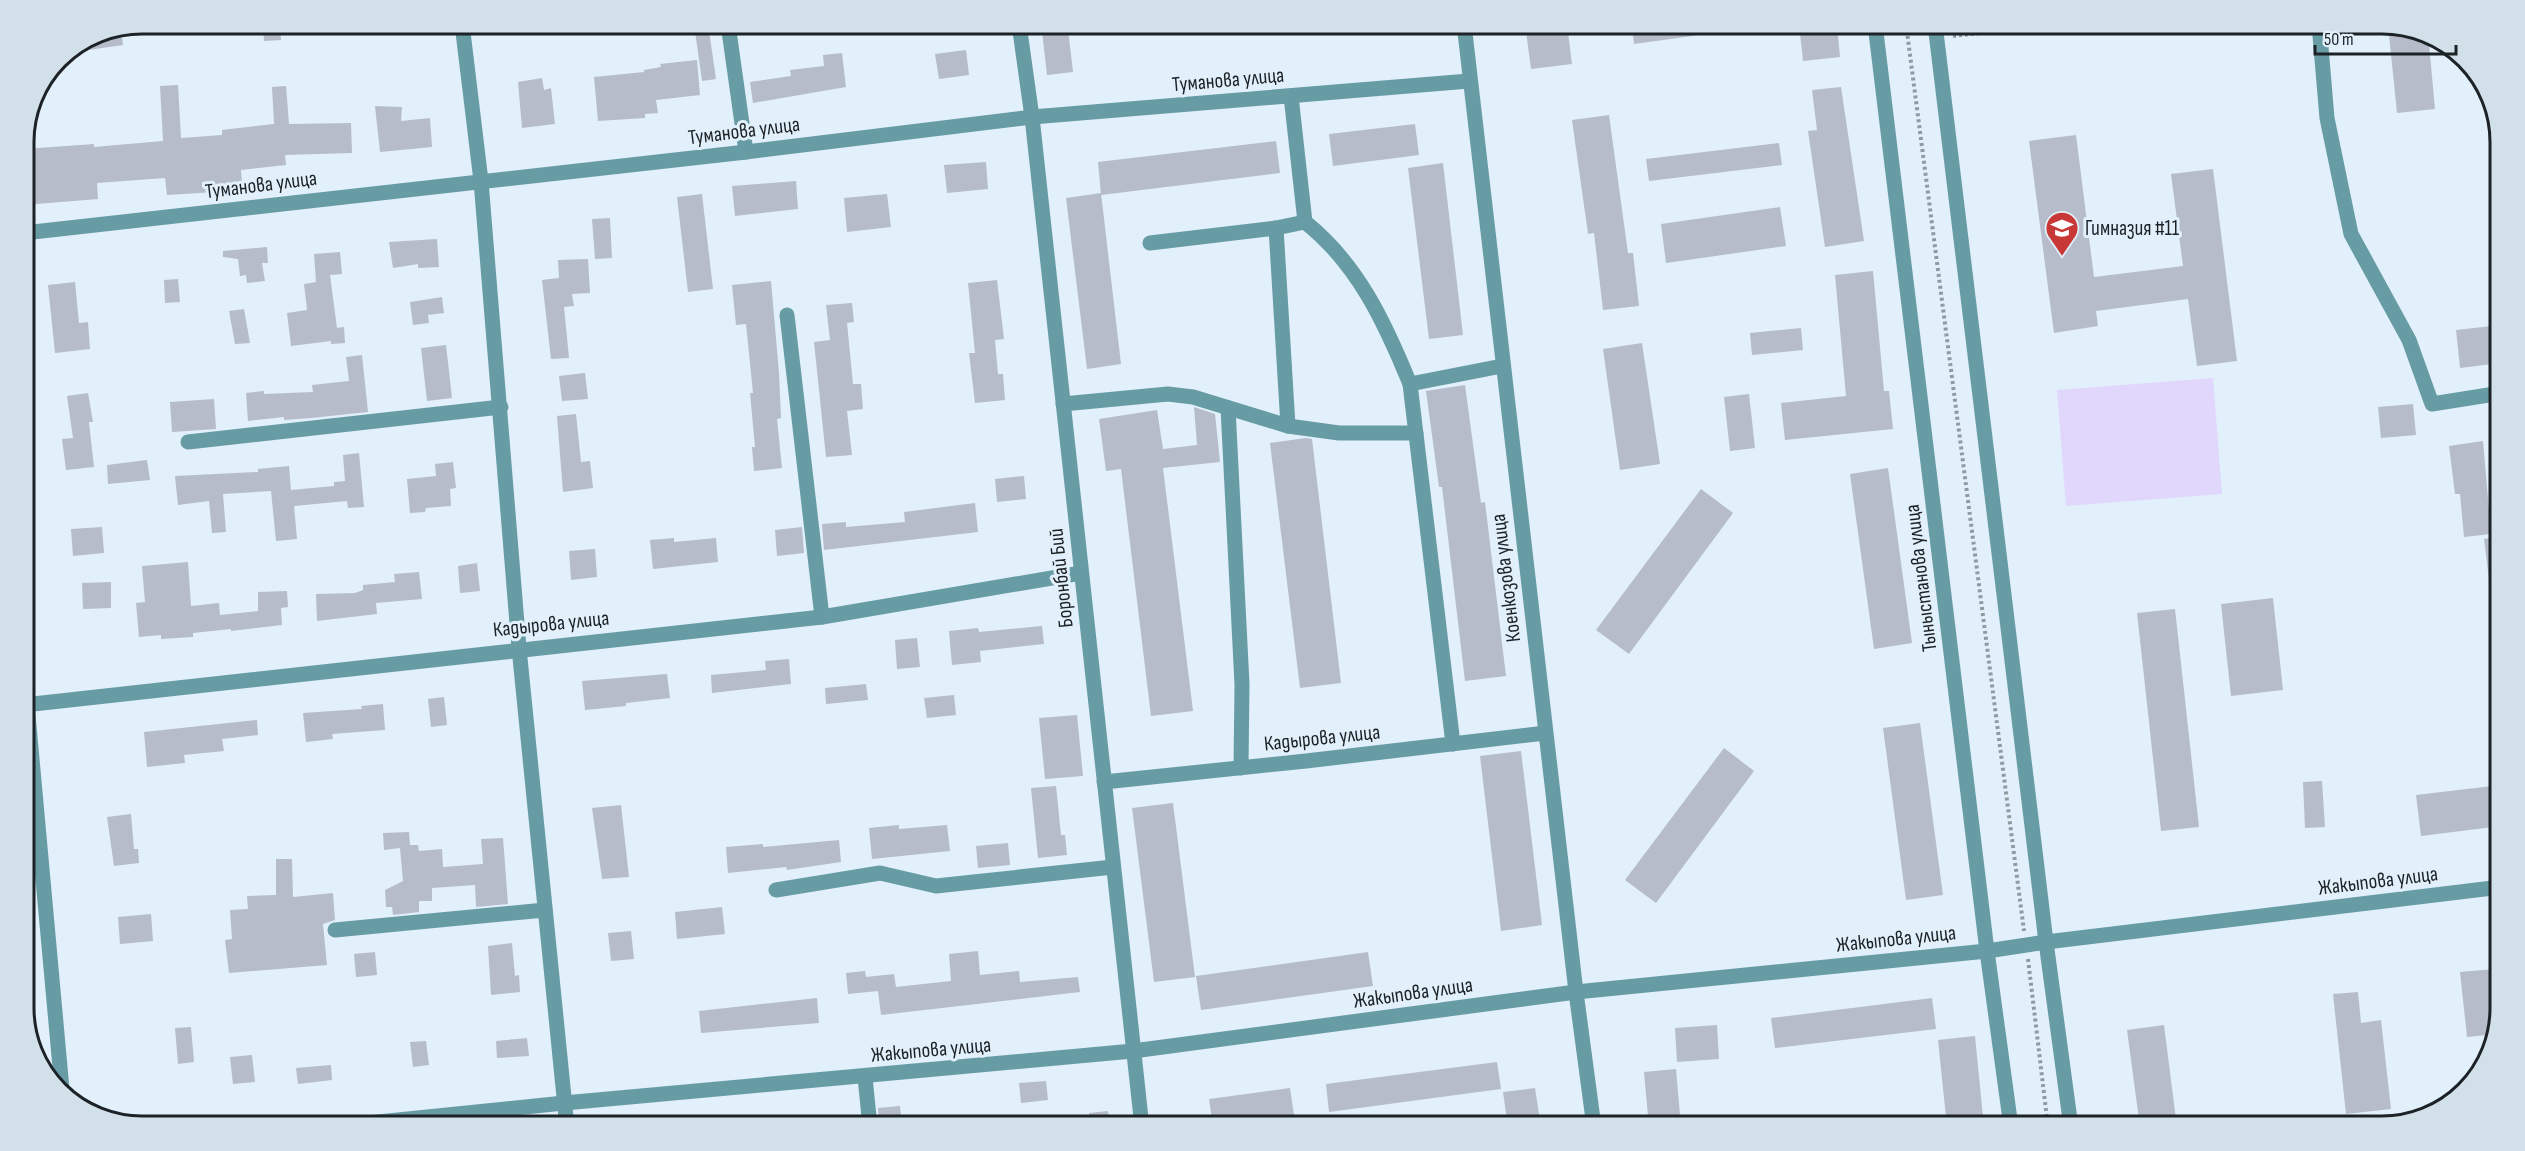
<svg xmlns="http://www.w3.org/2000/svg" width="2525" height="1151" font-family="'Sofia Sans Condensed',sans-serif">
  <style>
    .green { fill: #e1d6fc }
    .building { fill: #b6bcca }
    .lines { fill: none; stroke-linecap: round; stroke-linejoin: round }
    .path { stroke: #8f9aa1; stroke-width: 4; stroke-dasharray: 3 3; stroke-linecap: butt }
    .minor { stroke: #689ca5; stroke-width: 15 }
    .labels { text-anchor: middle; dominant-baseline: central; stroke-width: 6; stroke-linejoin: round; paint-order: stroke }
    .street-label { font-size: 21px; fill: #1c2226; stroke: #e1f0fa }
    .poi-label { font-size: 21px; fill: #1c2226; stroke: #e1f0fa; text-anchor: start }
    .rim { fill: none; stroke: #1c2226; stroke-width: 3 }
  </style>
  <rect width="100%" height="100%" fill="#e1f0fa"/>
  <polygon class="green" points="2213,378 2222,494 2066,506 2057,390"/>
  <g class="building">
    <polygon points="263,24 280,24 281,40 264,41"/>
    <polygon points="694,24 708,24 716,79 702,81"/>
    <polygon points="1525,24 1567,24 1572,64 1531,69"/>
    <polygon points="1632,24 1714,24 1714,33 1634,44"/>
    <polygon points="1799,24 1837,24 1840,57 1803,61"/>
    <polygon points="2388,25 2428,33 2435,109 2397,113"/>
    <polygon points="121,28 123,45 68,53 98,33"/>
    <polygon points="1068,29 1073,72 1047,75 1042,31"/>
    <polygon points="966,50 969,75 939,79 935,54"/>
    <polygon points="842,53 846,87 753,103 750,82 791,76 790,70 824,66 823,55"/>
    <polygon points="697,60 700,95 656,100 658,113 645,114 645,118 598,121 594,77 644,72 644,70 661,67 660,64"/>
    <polygon points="542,78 544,90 551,88 555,124 522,128 518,82"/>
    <polygon points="178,85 181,138 222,135 222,130 274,124 272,87 286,86 289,124 351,123 352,153 285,155 286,165 241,170 242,183 215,186 215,192 167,195 165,178 97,183 98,199 24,205 24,149 94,144 94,147 163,141 160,86"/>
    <polygon points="1841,87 1864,241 1825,247 1808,131 1817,130 1812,90"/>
    <polygon points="375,106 402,107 401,121 430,118 432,147 380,152"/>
    <polygon points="1609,115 1628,253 1633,253 1639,306 1603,310 1594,233 1588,234 1572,120"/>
    <polygon points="1415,124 1419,155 1333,166 1329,134"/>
    <polygon points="2076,135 2094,277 2183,266 2171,174 2213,169 2237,361 2197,366 2188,299 2096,311 2098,326 2054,333 2029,141"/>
    <polygon points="1276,141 1280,173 1101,195 1098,162"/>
    <polygon points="1779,143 1782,165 1649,181 1646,159"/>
    <polygon points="986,162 988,189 947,193 944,165"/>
    <polygon points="1443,163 1463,335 1429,339 1408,168"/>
    <polygon points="796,181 798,209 735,216 732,186"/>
    <polygon points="1101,193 1121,364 1087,369 1066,198"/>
    <polygon points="702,194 713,289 688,292 677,197"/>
    <polygon points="887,194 891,227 847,232 844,198"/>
    <polygon points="1780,207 1786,246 1666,263 1661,224"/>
    <polygon points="610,218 612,258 595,259 592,219"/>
    <polygon points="437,239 439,267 418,268 418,264 393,268 389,242"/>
    <polygon points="267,247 268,263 262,263 265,281 247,283 246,275 240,276 238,259 223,257 223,251"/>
    <polygon points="340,252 342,274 330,275 337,328 344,327 345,343 331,344 331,341 291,346 287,313 307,310 304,284 316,282 314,254"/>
    <polygon points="588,259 590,293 572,294 574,306 564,307 569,358 551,359 542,280 559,278 558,260"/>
    <polygon points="1873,271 1884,391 1889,391 1893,429 1785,440 1781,403 1846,396 1835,275"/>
    <polygon points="178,279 180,302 165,303 164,280"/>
    <polygon points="997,280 1004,339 995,340 998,374 1003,374 1005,400 975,403 969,353 975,353 968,283"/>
    <polygon points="771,281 779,373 781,418 777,419 782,468 754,471 752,447 755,447 750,393 753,393 746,324 736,325 732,285"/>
    <polygon points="75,282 79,323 88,322 90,349 55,353 48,285"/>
    <polygon points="442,297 444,313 428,315 429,323 413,325 410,302"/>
    <polygon points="852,303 854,322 847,323 853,384 861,384 863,409 847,411 852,455 826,457 814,342 830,340 826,305"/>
    <polygon points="244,309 250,343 235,344 229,311"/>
    <polygon points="2501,325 2501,363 2460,368 2456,330"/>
    <polygon points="1801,328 1803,350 1752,355 1750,333"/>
    <polygon points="1642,343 1660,464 1620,470 1603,349"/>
    <polygon points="446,345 452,398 427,401 421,348"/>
    <polygon points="362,355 368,412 311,418 284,420 284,417 248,421 246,393 264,391 264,394 313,392 312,385 349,381 346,357"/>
    <polygon points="585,373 588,399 562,401 559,376"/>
    <polygon points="1465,385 1481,503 1485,502 1506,676 1465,681 1442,487 1439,487 1426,391"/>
    <polygon points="88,393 93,422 89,422 94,467 66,470 62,439 73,438 67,396"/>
    <polygon points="1749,394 1755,448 1730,451 1724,397"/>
    <polygon points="214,399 216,429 172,432 170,402"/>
    <polygon points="2413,404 2416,435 2381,438 2378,407"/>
    <polygon points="1194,407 1215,414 1220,462 1163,468 1193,711 1151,716 1121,469 1106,471 1099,419 1157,410 1163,449 1197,445"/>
    <polygon points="576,414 581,462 590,461 593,488 563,492 557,416"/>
    <polygon points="1306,438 1312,439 1341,683 1300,688 1270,443"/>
    <polygon points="2483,441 2491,534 2464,537 2460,494 2455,494 2449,446"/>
    <polygon points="359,453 364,507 348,508 347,501 294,506 297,539 276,541 271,491 223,494 226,532 212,533 209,501 178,505 175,476 258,472 258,469 289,466 291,490 334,486 334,482 345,481 343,455"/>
    <polygon points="147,460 150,480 108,484 107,465"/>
    <polygon points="453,462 456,488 450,489 451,506 426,508 425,512 410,513 407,479 436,476 435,464"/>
    <polygon points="1888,468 1912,643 1874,649 1850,474"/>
    <polygon points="1024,476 1026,499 997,502 995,479"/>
    <polygon points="1701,489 1733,513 1629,654 1596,630"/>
    <polygon points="975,503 978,532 824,550 822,524 846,522 846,527 905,522 904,512"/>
    <polygon points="102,527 104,553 73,556 71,529"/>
    <polygon points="802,527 804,553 777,556 775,530"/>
    <polygon points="2501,536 2501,594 2491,595 2484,539"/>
    <polygon points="674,538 674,542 716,538 718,562 653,569 650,540"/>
    <polygon points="595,549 597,577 571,580 569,551"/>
    <polygon points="188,562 191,606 219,603 220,615 258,611 258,592 287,591 288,607 281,608 282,625 231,631 231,629 193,633 193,637 161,639 161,635 139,637 136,603 145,602 142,566"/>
    <polygon points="477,563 480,591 460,593 458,566"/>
    <polygon points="419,572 422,599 376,603 377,614 317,621 316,594 355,593 363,590 363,585 395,582 394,574"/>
    <polygon points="111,582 111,608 83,609 82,583"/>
    <polygon points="2273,598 2283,690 2231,696 2221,604"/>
    <polygon points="2175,609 2199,827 2161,831 2137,613"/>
    <polygon points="1042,626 1044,644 980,651 981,662 952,665 949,631 978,628 979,632"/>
    <polygon points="917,638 920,667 897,669 895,640"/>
    <polygon points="789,659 791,684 712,693 711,675 766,670 765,661"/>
    <polygon points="667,674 670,698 626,703 626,706 585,710 582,681"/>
    <polygon points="866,684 868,700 826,704 825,688"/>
    <polygon points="954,695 956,715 927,718 924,698"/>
    <polygon points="444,697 447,725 431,727 428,699"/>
    <polygon points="383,704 385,730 332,734 333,739 306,742 303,713 362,709 361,706"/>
    <polygon points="1077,715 1083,776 1045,779 1039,718"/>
    <polygon points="257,720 258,735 222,739 224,751 184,755 185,763 147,767 144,732"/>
    <polygon points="1920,723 1943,895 1906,900 1883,728"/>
    <polygon points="1724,748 1754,771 1656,903 1625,880"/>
    <polygon points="1521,751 1542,925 1501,931 1480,756"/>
    <polygon points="2322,781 2325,827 2305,828 2303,782"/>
    <polygon points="2501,785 2501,826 2421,836 2416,795"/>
    <polygon points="1056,786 1061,835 1065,835 1067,855 1038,858 1031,788"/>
    <polygon points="1173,803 1195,977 1154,982 1132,808"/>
    <polygon points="621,805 629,877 602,879 592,808"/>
    <polygon points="131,814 134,849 138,849 139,863 114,866 107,817"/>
    <polygon points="899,825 899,829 947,825 950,851 872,859 869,828"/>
    <polygon points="409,832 410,845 418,845 419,851 442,849 443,867 483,864 481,839 503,838 508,904 476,907 475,885 432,888 432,901 419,901 419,912 393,915 392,907 386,907 385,890 403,881 400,848 384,850 383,833"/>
    <polygon points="839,840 841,862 787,870 786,867 728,873 726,847 763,844 763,847"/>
    <polygon points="1008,843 1010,865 978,868 976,846"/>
    <polygon points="276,859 292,859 293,897 333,893 335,920 323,924 327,965 229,973 225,940 232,939 230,910 248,909 247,896 276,895"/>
    <polygon points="722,907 725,934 677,939 675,912"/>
    <polygon points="151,914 153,941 120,944 118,917"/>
    <polygon points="631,931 634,959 611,961 608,933"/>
    <polygon points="512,943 515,976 519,975 520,992 491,995 488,946"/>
    <polygon points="978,951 980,975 1019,971 1020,982 1078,977 1080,992 881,1015 878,991 848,994 846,973 865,971 866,977 894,974 896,987 951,981 949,954"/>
    <polygon points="375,952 377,975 356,977 354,954"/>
    <polygon points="1368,952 1373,986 1201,1010 1196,976"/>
    <polygon points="2494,969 2499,1017 2496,1034 2467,1037 2460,972"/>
    <polygon points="2358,992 2361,1023 2381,1020 2391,1109 2346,1114 2333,994"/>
    <polygon points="817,998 819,1023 701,1033 699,1011"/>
    <polygon points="1932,998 1936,1029 1775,1048 1771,1018"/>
    <polygon points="1717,1025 1719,1059 1677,1062 1675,1028"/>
    <polygon points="2164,1025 2177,1127 2140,1127 2127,1030"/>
    <polygon points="191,1027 194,1062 178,1064 175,1028"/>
    <polygon points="1975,1036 1984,1127 1947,1127 1938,1040"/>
    <polygon points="527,1038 529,1056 497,1058 496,1041"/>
    <polygon points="426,1041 429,1065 413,1067 410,1042"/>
    <polygon points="252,1055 255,1082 233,1084 230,1057"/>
    <polygon points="1497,1062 1501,1089 1329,1112 1326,1084"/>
    <polygon points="331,1065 332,1080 298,1084 296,1068"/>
    <polygon points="1676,1069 1681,1127 1649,1127 1644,1072"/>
    <polygon points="1046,1081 1048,1100 1021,1103 1019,1083"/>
    <polygon points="1290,1088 1294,1115 1213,1127 1209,1099"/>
    <polygon points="1535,1088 1541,1127 1508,1127 1503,1092"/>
    <polygon points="900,1106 902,1127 880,1127 878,1108"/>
    <polygon points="1108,1111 1110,1127 1090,1127 1089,1113"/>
  </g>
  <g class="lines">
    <g class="path">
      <polyline points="1906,24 2024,931"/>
      <polyline points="1953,36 2063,24"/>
      <polyline points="2028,959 2048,1127"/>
    </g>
    <g class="minor">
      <polyline points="462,24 481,181 519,648 567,1127"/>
      <polyline points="728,24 746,152"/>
      <polyline points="1019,24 1032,117 1142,1127"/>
      <polyline points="1464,24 1576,992 1594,1127"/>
      <polyline points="1875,24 1987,951 2011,1127"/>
      <polyline points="1935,24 2046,942 2071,1127"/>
      <polyline points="2319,24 2327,118 2351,234 2409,340 2432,404 2501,393"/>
      <path d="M1305 222C1358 264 1385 323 1410 384L1453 744"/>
      <polyline points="1276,228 1288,426"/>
      <polyline points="24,233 746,152 1032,117 1469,81"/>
      <polyline points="1150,243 1276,228 1305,222 1291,96"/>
      <polyline points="787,315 822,617"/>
      <polyline points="1410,384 1502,366"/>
      <polyline points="1063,404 1168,394 1193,397 1288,426 1339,433 1416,433"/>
      <polyline points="1228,408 1242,684 1241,768"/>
      <polyline points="188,442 501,407"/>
      <polyline points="24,671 62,1089"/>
      <polyline points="24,705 822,617 1081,573"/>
      <polyline points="1104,782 1306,761 1545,733"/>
      <polyline points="776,890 880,873 936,886 1113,867"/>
      <polyline points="335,930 545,910"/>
      <polyline points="865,1077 870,1127"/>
      <polyline points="329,1127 564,1103 1133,1051 1576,992 1987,951 2046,942 2501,887"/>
    </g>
  </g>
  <defs>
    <g id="school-pin" transform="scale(1.725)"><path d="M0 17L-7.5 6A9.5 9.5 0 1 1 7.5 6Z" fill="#c73836" stroke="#e1f0fa"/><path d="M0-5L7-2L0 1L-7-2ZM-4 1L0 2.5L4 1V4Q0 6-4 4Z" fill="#fff"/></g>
  </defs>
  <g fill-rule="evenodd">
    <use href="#school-pin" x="2062" y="228"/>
  </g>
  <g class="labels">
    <g class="street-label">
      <text transform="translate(1228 80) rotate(-5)">Туманова улица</text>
      <text transform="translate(744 131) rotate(-7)">Туманова улица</text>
      <text transform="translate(261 185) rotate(-7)">Туманова улица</text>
      <text transform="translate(1061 578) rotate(-96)">Боронбай Бий</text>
      <text transform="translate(1506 578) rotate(-97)">Коенкозова улица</text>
      <text transform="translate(1921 578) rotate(-97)">Тыныстанова улица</text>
      <text transform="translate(551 624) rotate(-6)">Кадырова улица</text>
      <text transform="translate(1322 738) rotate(-6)">Кадырова улица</text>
      <text transform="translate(2378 881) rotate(-7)">Жакыпова улица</text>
      <text transform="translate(1896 939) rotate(-6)">Жакыпова улица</text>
      <text transform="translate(1413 993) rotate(-8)">Жакыпова улица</text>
      <text transform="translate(931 1050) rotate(-5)">Жакыпова улица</text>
    </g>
    <g class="poi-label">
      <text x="2085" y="228">Гимназия #11</text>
    </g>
  </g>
  <path d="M0 0H2525V1151H0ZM142 34H2382A108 108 0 0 1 2490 142V1008A108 108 0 0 1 2382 1116H142A108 108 0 0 1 34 1008V142A108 108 0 0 1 142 34Z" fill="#d1e0e9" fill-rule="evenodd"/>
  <path class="rim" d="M142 34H2382A108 108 0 0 1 2490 142V1008A108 108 0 0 1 2382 1116H142A108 108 0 0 1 34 1008V142A108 108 0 0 1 142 34Z"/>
  <path d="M2315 45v9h141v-9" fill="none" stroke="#1c2226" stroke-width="3"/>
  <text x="2324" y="45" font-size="18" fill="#1c2226" stroke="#e1f0fa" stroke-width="4.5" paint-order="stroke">50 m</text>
</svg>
